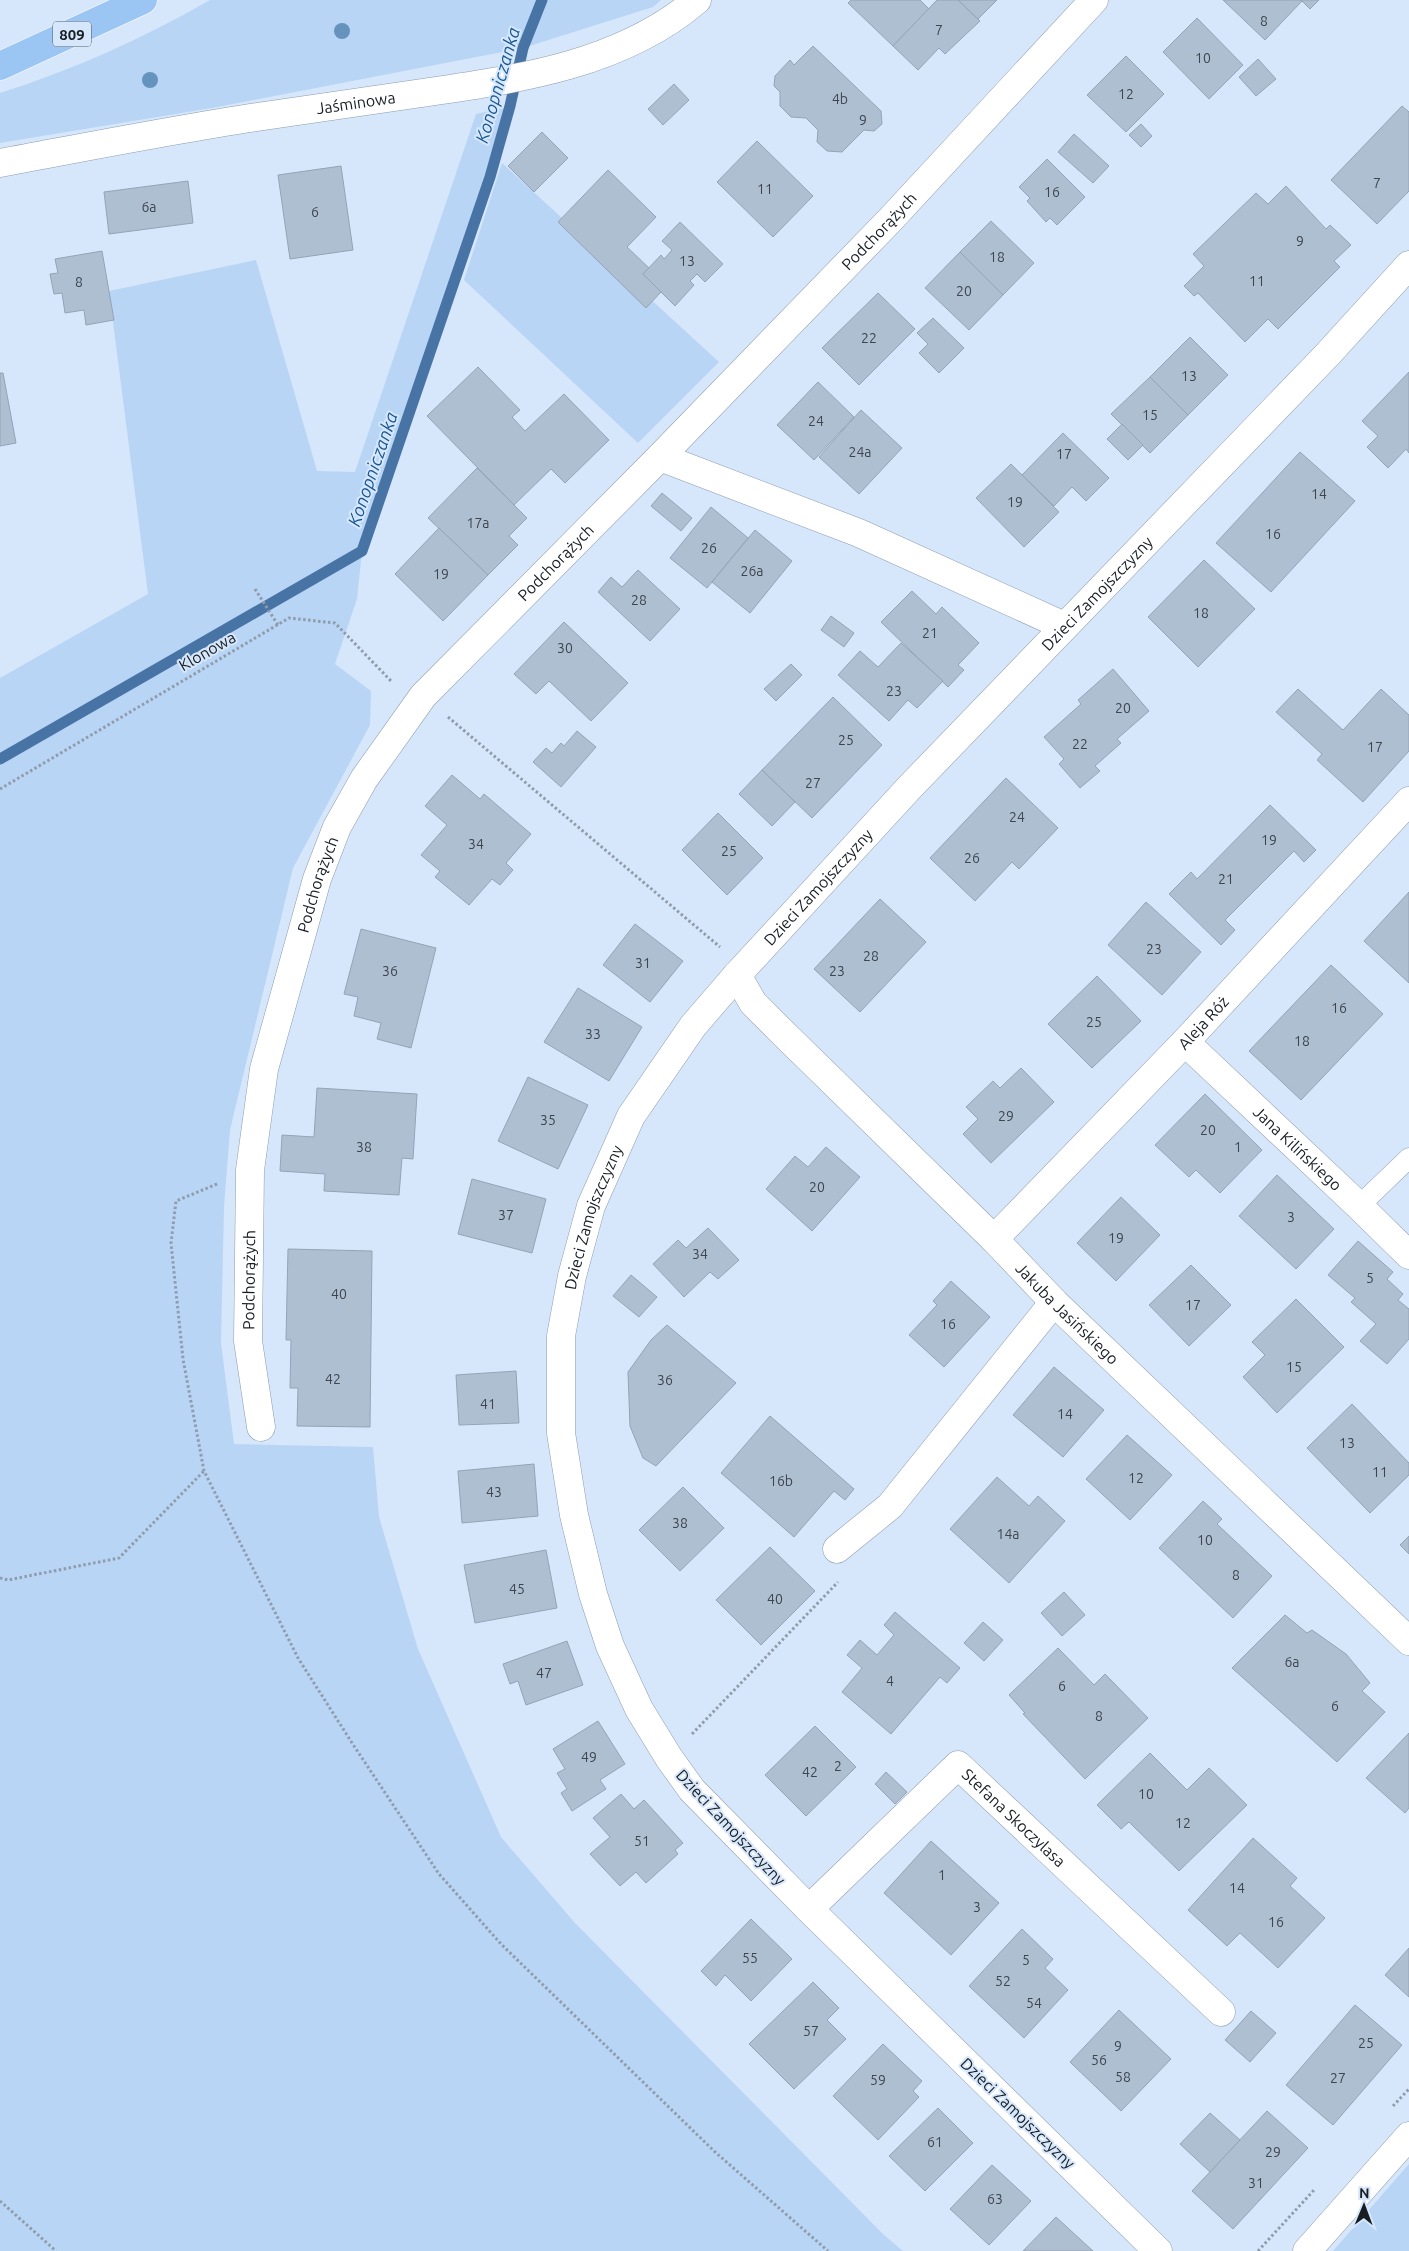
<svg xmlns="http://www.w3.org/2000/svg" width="1409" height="2251" font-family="Ubuntu,sans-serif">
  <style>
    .green { fill: #b8d5f5 }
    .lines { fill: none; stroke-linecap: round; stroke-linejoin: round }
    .stream { stroke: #4774a5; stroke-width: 11 }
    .building { fill: #afbfd2; stroke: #94a3b5 }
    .lane-casing { stroke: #8c9cae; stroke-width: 21 }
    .street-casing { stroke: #8c9cae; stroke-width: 29 }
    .primary-casing { stroke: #fff; stroke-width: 29 }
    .path { stroke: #909cab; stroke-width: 3; stroke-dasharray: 2.5 2.5; stroke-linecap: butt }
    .lane { stroke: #fff; stroke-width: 20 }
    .street { stroke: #fff; stroke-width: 28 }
    .primary { stroke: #9bc5f3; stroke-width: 28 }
    .tree { fill: #6693be }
    .labels { text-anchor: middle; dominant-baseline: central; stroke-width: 4; stroke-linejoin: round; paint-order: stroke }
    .number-label { font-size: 14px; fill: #3d464f }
    .shield { fill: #d7e7fb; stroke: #515a64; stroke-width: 1 }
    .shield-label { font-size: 15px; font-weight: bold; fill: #171d23 }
    .street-label { font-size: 16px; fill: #171d23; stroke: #d7e7fb }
    .water-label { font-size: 18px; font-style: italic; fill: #165795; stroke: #d7e7fb }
  </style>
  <rect width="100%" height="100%" fill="#d7e7fb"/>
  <g class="green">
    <path d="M210 0H661L653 7 523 48 212 108 0 143V93C73 70 144 38 210 0Z"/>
    <polygon points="510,106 490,177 362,551 357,599 335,664 371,691 370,725 293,868 230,1130 224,1207 221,1343 234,1444 373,1447 379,1517 418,1649 501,1837 575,1923 884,2235 903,2251 0,2251 0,678 148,594 109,291 256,260 317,471 355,472 476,114"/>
    <polygon points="502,163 719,362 638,443 464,280"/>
    <polygon points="1409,2164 1409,2251 1333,2251"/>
  </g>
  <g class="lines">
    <polyline class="stream" points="0,759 362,551 490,177 510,106 523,48 542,0"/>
  </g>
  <g class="building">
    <polygon points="851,0 920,0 929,9 893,46 848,3"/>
    <polygon points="937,0 958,0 980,21 945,54 939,48 918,70 893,46"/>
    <polygon points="958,0 997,0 978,19"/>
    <polygon points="1223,0 1301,0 1302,1 1265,40"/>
    <polygon points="1301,0 1319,0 1310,9"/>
    <polygon points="1197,18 1243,65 1209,99 1163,52"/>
    <polygon points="813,46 881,111 882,124 874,131 864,130 842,152 827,151 817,142 818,130 806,118 791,117 780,106 780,92 774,86 775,76 790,60 794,65"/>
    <polygon points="1126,56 1164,94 1126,132 1087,95"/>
    <polygon points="1258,59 1276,79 1256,96 1239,77"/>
    <polygon points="674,84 689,100 663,125 648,109"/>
    <polygon points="1402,106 1409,112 1409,191 1377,224 1331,180"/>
    <polygon points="1141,124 1152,136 1141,147 1129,135"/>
    <polygon points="542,132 568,158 534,192 508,166"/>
    <polygon points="1074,134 1109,166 1093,183 1058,152"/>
    <polygon points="757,141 813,196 773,237 717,182"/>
    <polygon points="1047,159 1085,197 1057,225 1050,218 1046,222 1027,201 1030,198 1019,187"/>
    <polygon points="341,166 353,250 290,259 278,175"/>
    <polygon points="608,170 656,217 627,247 649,268 643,274 661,292 646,308 558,222"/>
    <polygon points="188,181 193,223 109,234 104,192"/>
    <polygon points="1286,186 1326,229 1330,225 1351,245 1334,261 1340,267 1278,329 1268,319 1245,342 1198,293 1194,296 1184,286 1204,266 1193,254 1256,193 1268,204"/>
    <polygon points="991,221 1034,263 1003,295 960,252"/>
    <polygon points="680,222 723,264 705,282 697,274 690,281 694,285 675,306 643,274 661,255 664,259 672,250 662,241"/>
    <polygon points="102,251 114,320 86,325 84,310 65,313 62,293 54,294 50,274 58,273 55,259"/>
    <polygon points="960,252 1003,295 969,330 925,288"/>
    <polygon points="878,293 915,329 859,385 822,348"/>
    <polygon points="933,318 964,348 939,373 919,353 928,344 917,333"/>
    <polygon points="1190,337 1228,375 1188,415 1150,377"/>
    <polygon points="478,367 520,410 512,417 525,431 564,394 609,440 565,483 551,469 514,505 427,416"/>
    <polygon points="1409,372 1409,453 1406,449 1388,468 1367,447 1378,436 1362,421"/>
    <polygon points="0,373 3,373 16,443 0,446"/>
    <polygon points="1150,377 1188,415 1150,453 1111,414"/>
    <polygon points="818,382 854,417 814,460 777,425"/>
    <polygon points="861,410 902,448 859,494 819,457"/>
    <polygon points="1122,424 1143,445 1128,460 1107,439"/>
    <polygon points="1063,433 1109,478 1086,501 1072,487 1054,506 1022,475"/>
    <polygon points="1300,452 1355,501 1271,592 1216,543"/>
    <polygon points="1011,464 1059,512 1024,547 976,498"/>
    <polygon points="477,468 527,518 509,536 518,545 488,575 428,518"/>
    <polygon points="662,493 692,518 681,531 651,506"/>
    <polygon points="711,507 748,538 707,588 670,558"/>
    <polygon points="439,528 488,575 443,621 395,574"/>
    <polygon points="755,530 792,561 750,613 712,582"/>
    <polygon points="1204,560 1255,609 1198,667 1148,617"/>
    <polygon points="638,570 680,609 650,641 598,592 611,577 622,587"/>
    <polygon points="912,591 936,614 942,607 979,643 958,665 964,670 948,687 881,622"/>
    <polygon points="831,616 854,633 844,647 821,630"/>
    <polygon points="564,622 628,683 591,721 549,681 536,694 514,674"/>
    <polygon points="901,643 943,681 917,708 908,700 889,721 838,675 860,651 878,667"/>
    <polygon points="791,664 802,675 776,701 764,689"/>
    <polygon points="1113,669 1149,711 1117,739 1121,743 1095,766 1100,771 1080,788 1059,764 1064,759 1044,737 1081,704 1078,700"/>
    <polygon points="1298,689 1343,730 1381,689 1409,715 1409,751 1363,802 1317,760 1322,754 1276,712"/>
    <polygon points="833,697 882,745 812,818 762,770"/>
    <polygon points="577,731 596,747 561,787 533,762 546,748 552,753 561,743 564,746"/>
    <polygon points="762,770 795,802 772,826 739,794"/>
    <polygon points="452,775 480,799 484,794 531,834 506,863 513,870 500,885 492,879 469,905 435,877 440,871 421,855 447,825 425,806"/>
    <polygon points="1006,778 1058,828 1019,869 1012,862 975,901 930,858"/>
    <polygon points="1270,805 1316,850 1304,862 1294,851 1225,920 1235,930 1221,945 1169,894 1191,872 1197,879"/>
    <polygon points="718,813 763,858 727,895 682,850"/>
    <polygon points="1409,892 1409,983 1364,941"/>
    <polygon points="880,899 926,942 860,1012 814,969"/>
    <polygon points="1146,902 1201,952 1162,995 1108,945"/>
    <polygon points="635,924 683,961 650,1002 603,965"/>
    <polygon points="361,929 436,948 411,1048 377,1039 381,1023 354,1016 358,997 344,994"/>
    <polygon points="1331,965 1383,1014 1301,1100 1249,1051"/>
    <polygon points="1097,976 1141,1021 1092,1068 1048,1024"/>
    <polygon points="578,988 642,1027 609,1081 544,1042"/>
    <polygon points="1021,1068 1054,1102 991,1163 963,1134 978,1119 966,1107 993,1081 1000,1088"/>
    <polygon points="528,1077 588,1105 558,1169 498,1141"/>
    <polygon points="317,1088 417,1094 413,1159 402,1158 399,1195 324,1191 325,1174 280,1171 282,1135 314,1137"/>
    <polygon points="1205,1094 1262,1150 1220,1193 1196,1170 1189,1177 1155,1145"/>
    <polygon points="826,1147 860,1177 812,1231 766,1189 795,1156 808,1167"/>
    <polygon points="1277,1175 1334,1229 1296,1269 1239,1216"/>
    <polygon points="472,1179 546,1199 532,1253 458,1234"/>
    <polygon points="1121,1197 1160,1235 1116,1281 1077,1243"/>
    <polygon points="708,1228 739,1260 718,1279 710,1272 684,1297 653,1264 678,1240 686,1248"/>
    <polygon points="1358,1241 1393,1272 1387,1279 1403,1294 1398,1300 1409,1309 1409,1339 1387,1364 1360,1341 1376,1324 1351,1302 1355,1298 1328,1275"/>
    <polygon points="288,1249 372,1251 370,1427 297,1426 298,1388 290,1388 291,1340 286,1340"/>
    <polygon points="1191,1265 1231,1305 1189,1346 1149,1305"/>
    <polygon points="631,1275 657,1297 639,1317 613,1296"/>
    <polygon points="951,1281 990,1317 944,1367 909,1335 937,1305 933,1301"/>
    <polygon points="1296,1299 1344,1347 1277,1413 1243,1377 1265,1355 1252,1342"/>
    <polygon points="667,1325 736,1383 656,1466 643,1458 630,1426 628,1372 651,1340"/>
    <polygon points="1054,1367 1104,1410 1063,1457 1013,1415"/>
    <polygon points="516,1371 519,1423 459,1425 456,1375"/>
    <polygon points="1352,1404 1409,1463 1409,1475 1370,1513 1307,1448"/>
    <polygon points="770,1416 854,1489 845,1500 834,1491 794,1537 721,1473"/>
    <polygon points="1127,1435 1172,1475 1130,1520 1086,1479"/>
    <polygon points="534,1464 538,1516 462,1523 458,1471"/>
    <polygon points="997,1477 1029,1506 1038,1496 1065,1521 1009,1583 950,1529"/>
    <polygon points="683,1487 724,1528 680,1571 639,1530"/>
    <polygon points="1203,1501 1222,1519 1217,1524 1272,1576 1233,1618 1159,1548"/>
    <polygon points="1409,1536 1409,1554 1400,1545"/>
    <polygon points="770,1547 815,1591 761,1645 716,1600"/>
    <polygon points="546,1550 557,1608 475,1623 464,1565"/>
    <polygon points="1064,1592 1085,1615 1062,1636 1041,1613"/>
    <polygon points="895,1612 960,1668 947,1683 940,1677 891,1734 842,1692 862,1668 847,1655 860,1640 877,1655 894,1635 884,1625"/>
    <polygon points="1285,1615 1307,1633 1312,1630 1346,1654 1370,1683 1362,1691 1385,1712 1337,1762 1232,1668"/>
    <polygon points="983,1622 1003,1640 984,1661 964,1643"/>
    <polygon points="567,1641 583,1685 526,1705 518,1681 510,1684 503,1664"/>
    <polygon points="1058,1648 1094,1685 1105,1674 1148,1718 1085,1779 1023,1714 1025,1713 1009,1695"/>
    <polygon points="598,1721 625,1764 600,1780 606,1789 572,1811 561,1793 567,1789 557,1773 565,1769 553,1749"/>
    <polygon points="815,1726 856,1767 806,1816 765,1775"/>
    <polygon points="1409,1733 1409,1808 1405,1813 1366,1778"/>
    <polygon points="1150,1753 1187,1790 1209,1768 1247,1805 1179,1871 1129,1822 1121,1829 1097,1805"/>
    <polygon points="886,1772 907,1792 895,1804 875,1784"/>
    <polygon points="621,1794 634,1809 644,1800 683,1843 675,1850 678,1854 646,1883 636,1872 620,1886 590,1854 610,1837 593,1818"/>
    <polygon points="1253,1838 1297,1878 1290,1886 1325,1918 1278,1968 1240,1933 1227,1946 1188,1910"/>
    <polygon points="931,1841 999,1903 951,1955 884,1893"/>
    <polygon points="751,1919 792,1959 751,2001 725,1975 716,1986 701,1971"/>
    <polygon points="1022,1929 1053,1959 1045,1968 1068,1990 1024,2038 969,1986"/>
    <polygon points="1409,1948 1409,1997 1385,1975"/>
    <polygon points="813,1982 839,2008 827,2020 846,2039 794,2089 749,2044"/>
    <polygon points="1355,2005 1402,2045 1333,2125 1286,2085"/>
    <polygon points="1119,2010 1171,2059 1121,2111 1070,2062"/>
    <polygon points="1251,2011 1276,2033 1250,2062 1225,2040"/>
    <polygon points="883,2044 922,2081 913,2091 919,2097 878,2140 833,2096"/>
    <polygon points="938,2108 973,2143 925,2191 889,2156"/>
    <polygon points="1267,2111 1308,2148 1233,2229 1192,2191"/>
    <polygon points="1210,2113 1240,2140 1210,2172 1180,2144"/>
    <polygon points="992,2165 1031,2201 989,2245 950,2209"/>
    <polygon points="1056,2217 1093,2251 1023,2251"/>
  </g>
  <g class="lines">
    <g class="lane-casing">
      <polyline id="lane" points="1359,1206 1409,1158"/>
    </g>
    <g class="street-casing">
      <g id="street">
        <path id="s1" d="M0 163C86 147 171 130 257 117 312 109 367 101 422 93 518 79 621 65 697 0"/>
        <polyline points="660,457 859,533 1064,626"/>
        <path id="s2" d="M737 975 753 1003 784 1034 994 1239 1054 1302 1409 1641"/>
        <path id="s3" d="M1185 1042 1359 1206 1409 1255"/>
        <path id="s4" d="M994 1239 1185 1042 1409 801"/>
        <path id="s5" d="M261 1427 248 1341 250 1170 264 1069 317 879 337 827 364 779 423 696 660 457 890 220 1094 0"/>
        <polyline points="837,1549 890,1506 1054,1302"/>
        <path id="s6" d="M809 1909 958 1765 1221 2012"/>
        <path id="s7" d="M1158 2251 809 1909 692 1790 669 1758 639 1709 610 1646 593 1594 574 1515 561 1433V1336L572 1276 591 1206 631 1116 693 1026 737 975 909 788 1328 354 1409 265"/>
        <polyline points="1307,2251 1409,2136"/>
      </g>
    </g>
    <g class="primary-casing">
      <polyline id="primary" points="0,66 143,0"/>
    </g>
    <g class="path">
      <polyline points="255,589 278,625"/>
      <polyline points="448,717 720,947"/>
      <polyline points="0,789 289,618 335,623 392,682"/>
      <polyline points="217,1184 176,1201 171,1243 183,1359 204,1471 298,1658 354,1746 439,1874 501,1944 714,2151 828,2251"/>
      <polyline points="0,1578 8,1580 119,1558 204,1471"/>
      <polyline points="692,1734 838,1582"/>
      <polyline points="1393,2106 1409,2089"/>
      <polyline points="0,2201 56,2251"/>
      <polyline points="1258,2251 1315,2189"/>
    </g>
    <use href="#lane" class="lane"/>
    <use href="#street" class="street"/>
    <use href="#primary" class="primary"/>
  </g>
  <g class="tree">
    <circle cx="342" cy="31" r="8"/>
    <circle cx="150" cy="80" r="8"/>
  </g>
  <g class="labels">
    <g class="number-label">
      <text x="1264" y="21">8</text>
      <text x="939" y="30">7</text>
      <text x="1203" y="58">10</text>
      <text x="1126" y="94">12</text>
      <text x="840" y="99">4b</text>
      <text x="863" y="120">9</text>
      <text x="1377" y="183">7</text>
      <text x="765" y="189">11</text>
      <text x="1052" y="192">16</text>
      <text x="149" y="207">6a</text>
      <text x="315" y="212">6</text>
      <text x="1300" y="241">9</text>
      <text x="997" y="257">18</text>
      <text x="687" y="261">13</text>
      <text x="1257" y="281">11</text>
      <text x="79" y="282">8</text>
      <text x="964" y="291">20</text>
      <text x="869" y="338">22</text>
      <text x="1189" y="376">13</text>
      <text x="1150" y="415">15</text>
      <text x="816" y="421">24</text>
      <text x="860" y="452">24a</text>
      <text x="1064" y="454">17</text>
      <text x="1319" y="494">14</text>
      <text x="1015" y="502">19</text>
      <text x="478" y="523">17a</text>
      <text x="1273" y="534">16</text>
      <text x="709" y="548">26</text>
      <text x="752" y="571">26a</text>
      <text x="441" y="574">19</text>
      <text x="639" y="600">28</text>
      <text x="1201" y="613">18</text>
      <text x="930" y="633">21</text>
      <text x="565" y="648">30</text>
      <text x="894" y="691">23</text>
      <text x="1123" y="708">20</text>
      <text x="846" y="740">25</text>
      <text x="1080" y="744">22</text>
      <text x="1375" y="747">17</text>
      <text x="813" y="783">27</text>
      <text x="1017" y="817">24</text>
      <text x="1269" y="840">19</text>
      <text x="476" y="844">34</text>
      <text x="729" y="851">25</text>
      <text x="972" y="858">26</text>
      <text x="1226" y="879">21</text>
      <text x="1154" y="949">23</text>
      <text x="871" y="956">28</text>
      <text x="643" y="963">31</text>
      <text x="390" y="971">36</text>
      <text x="837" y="971">23</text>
      <text x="1339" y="1008">16</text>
      <text x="1094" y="1022">25</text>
      <text x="593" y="1034">33</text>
      <text x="1302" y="1041">18</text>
      <text x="1006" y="1116">29</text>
      <text x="548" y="1120">35</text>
      <text x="1208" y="1130">20</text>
      <text x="364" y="1147">38</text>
      <text x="1238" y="1147">1</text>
      <text x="817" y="1187">20</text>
      <text x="506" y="1215">37</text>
      <text x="1291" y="1217">3</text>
      <text x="1116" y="1238">19</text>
      <text x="700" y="1254">34</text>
      <text x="1370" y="1278">5</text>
      <text x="339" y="1294">40</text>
      <text x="1193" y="1305">17</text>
      <text x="948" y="1324">16</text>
      <text x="1294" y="1367">15</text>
      <text x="333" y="1379">42</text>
      <text x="665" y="1380">36</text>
      <text x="488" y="1404">41</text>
      <text x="1065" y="1414">14</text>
      <text x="1347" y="1443">13</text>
      <text x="1380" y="1472">11</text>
      <text x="1136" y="1478">12</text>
      <text x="781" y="1481">16b</text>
      <text x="494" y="1492">43</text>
      <text x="680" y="1523">38</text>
      <text x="1008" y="1534">14a</text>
      <text x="1205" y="1540">10</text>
      <text x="1236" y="1575">8</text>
      <text x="517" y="1589">45</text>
      <text x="775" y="1599">40</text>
      <text x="1292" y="1662">6a</text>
      <text x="544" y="1673">47</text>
      <text x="890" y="1681">4</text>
      <text x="1062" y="1686">6</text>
      <text x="1335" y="1706">6</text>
      <text x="1099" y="1716">8</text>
      <text x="589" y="1757">49</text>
      <text x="838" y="1766">2</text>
      <text x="810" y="1772">42</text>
      <text x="1146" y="1794">10</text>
      <text x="1183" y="1823">12</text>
      <text x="642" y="1841">51</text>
      <text x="942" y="1875">1</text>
      <text x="1237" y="1888">14</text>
      <text x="977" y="1907">3</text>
      <text x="1276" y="1922">16</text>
      <text x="750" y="1958">55</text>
      <text x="1026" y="1960">5</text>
      <text x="1003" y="1981">52</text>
      <text x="1034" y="2003">54</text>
      <text x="811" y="2031">57</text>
      <text x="1366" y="2043">25</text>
      <text x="1118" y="2046">9</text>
      <text x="1099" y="2060">56</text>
      <text x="1123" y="2077">58</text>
      <text x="1338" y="2078">27</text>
      <text x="878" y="2080">59</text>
      <text x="935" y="2142">61</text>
      <text x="1273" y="2152">29</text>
      <text x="1256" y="2183">31</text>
      <text x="995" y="2199">63</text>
    </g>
    <rect class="shield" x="53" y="21.5" width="38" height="25" rx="4"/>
    <g class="shield-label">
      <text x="72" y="34">809</text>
    </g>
    <g class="street-label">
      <text stroke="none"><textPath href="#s1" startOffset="361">Jaśminowa</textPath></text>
      <text stroke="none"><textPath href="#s5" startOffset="1421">Podchorążych</textPath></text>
      <text stroke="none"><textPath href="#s5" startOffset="958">Podchorążych</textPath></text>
      <text stroke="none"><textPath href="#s7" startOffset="2071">Dzieci Zamojszczyzny</textPath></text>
      <text transform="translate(207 651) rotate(-30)">Klonowa</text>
      <text stroke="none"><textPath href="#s5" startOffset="552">Podchorążych</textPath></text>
      <text stroke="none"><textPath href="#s7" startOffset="1666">Dzieci Zamojszczyzny</textPath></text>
      <text stroke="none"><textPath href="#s4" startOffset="301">Aleja Róż</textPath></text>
      <text stroke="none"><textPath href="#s3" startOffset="155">Jana Kilińskiego</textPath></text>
      <text stroke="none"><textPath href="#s7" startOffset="1261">Dzieci Zamojszczyzny</textPath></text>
      <text stroke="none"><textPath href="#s5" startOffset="148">Podchorążych</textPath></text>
      <text stroke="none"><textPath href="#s2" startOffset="474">Jakuba Jasińskiego</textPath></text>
      <text stroke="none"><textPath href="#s6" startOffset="284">Stefana Skoczylasa</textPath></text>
      <text transform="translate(731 1827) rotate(47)">Dzieci Zamojszczyzny</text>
      <text transform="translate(1018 2113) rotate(44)">Dzieci Zamojszczyzny</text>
    </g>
    <g class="water-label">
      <text transform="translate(497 85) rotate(-74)">Konopniczanka</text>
      <text transform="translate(372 469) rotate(-71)">Konopniczanka</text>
    </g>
  </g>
  <g transform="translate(1364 2206) rotate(1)" stroke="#d7e7fb" stroke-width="4" paint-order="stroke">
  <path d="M0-4L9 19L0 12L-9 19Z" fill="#171d23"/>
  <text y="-8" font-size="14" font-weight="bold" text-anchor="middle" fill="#171d23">N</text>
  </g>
</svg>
